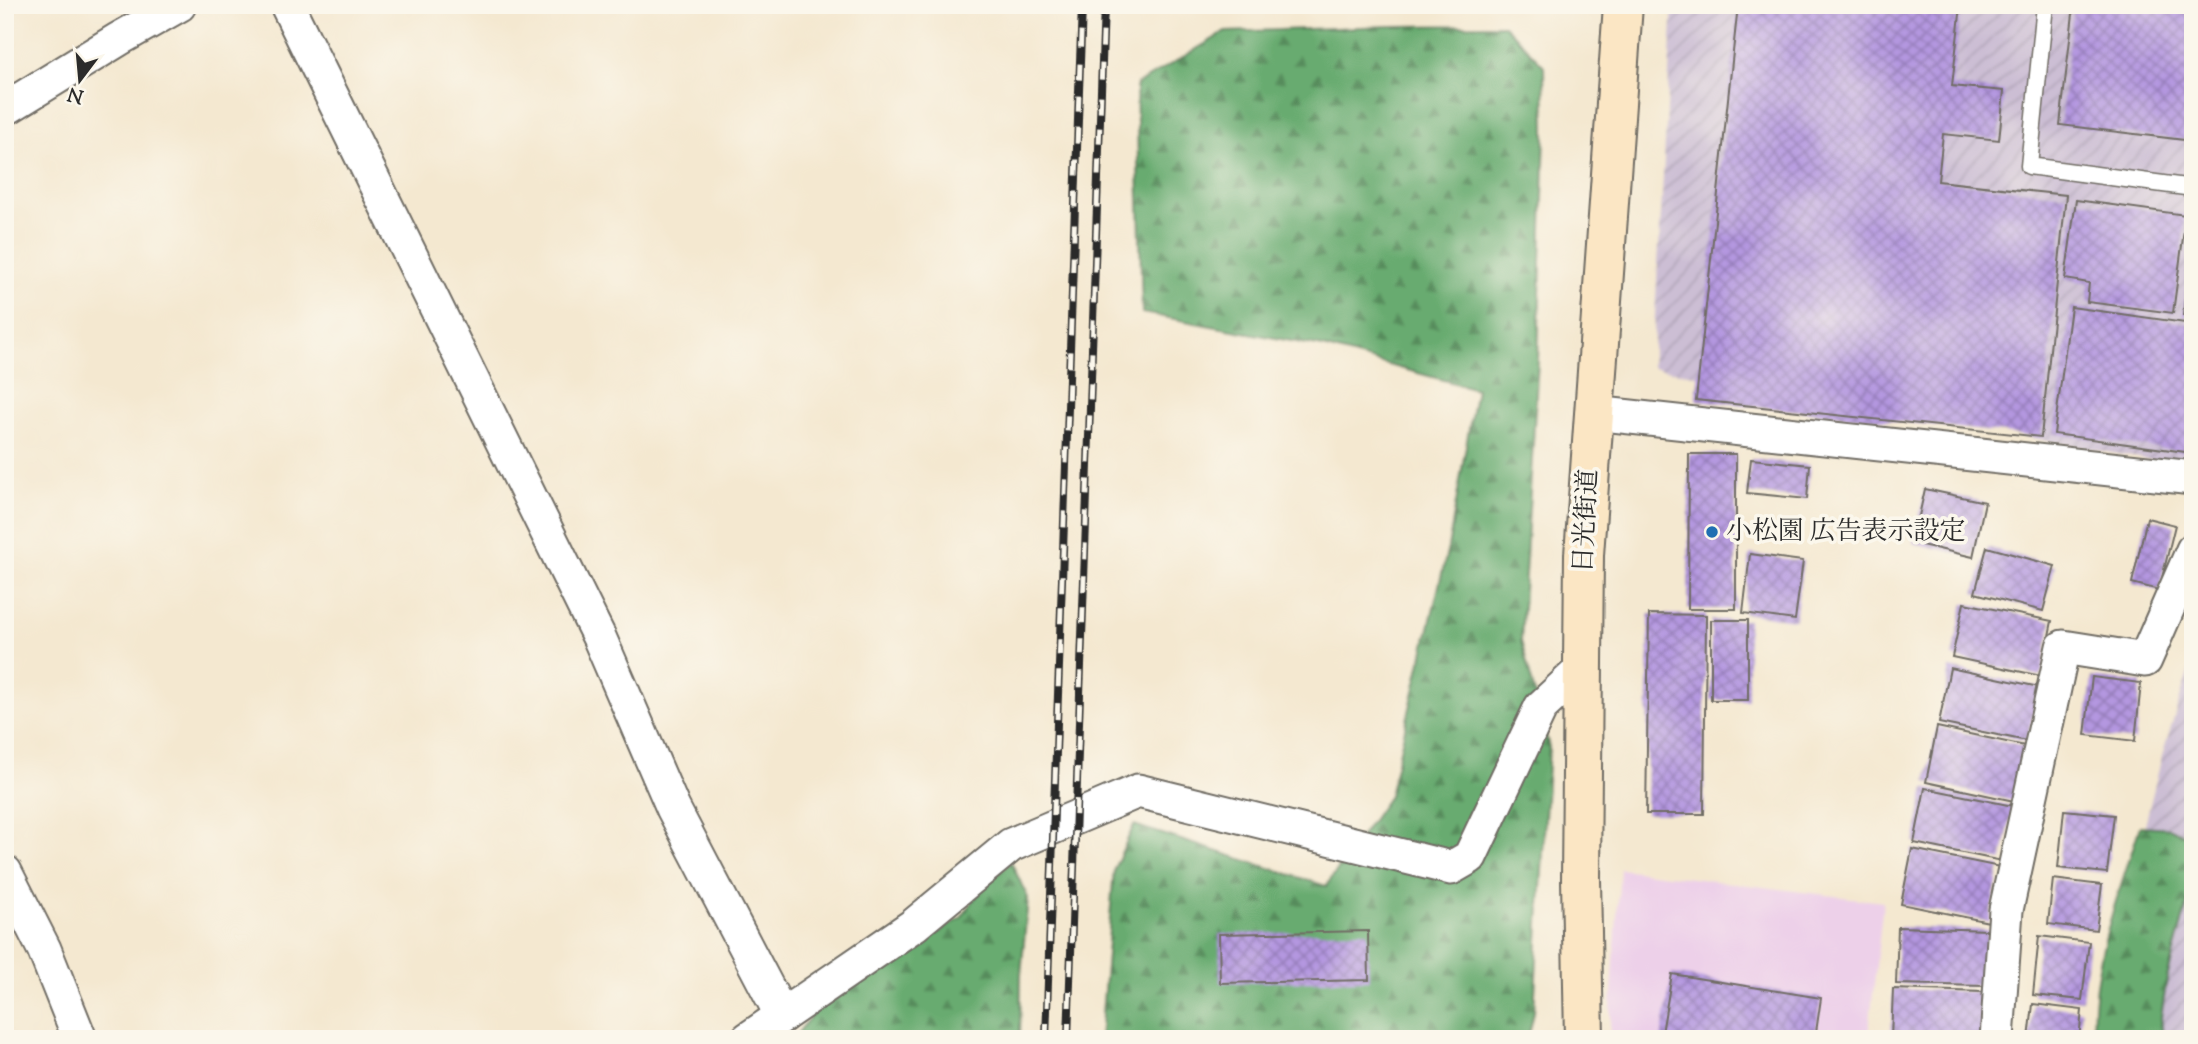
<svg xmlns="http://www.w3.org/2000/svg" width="2198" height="1044" font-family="'Sorts Mill Goudy','Noto Serif JP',serif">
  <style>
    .built { fill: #edd0e9 }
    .industrial { fill: url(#industrial-furrows) }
    .forest { fill: url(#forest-firs); stroke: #4a6b4e; stroke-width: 2 }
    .building { fill: url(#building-cross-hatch) }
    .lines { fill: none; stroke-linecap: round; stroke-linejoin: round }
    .lane-casing { stroke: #716d65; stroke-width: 19 }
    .street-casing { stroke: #716d65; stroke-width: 37 }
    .secondary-casing { stroke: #716d65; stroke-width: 42 }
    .lane { stroke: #fff; stroke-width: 16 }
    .street { stroke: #fff; stroke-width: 33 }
    .secondary { stroke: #fbe6c4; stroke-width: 38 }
    .rail-casing { stroke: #2b2b2b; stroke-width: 8 }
    .rail { stroke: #fbf7ec; stroke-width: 5; stroke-dasharray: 16; stroke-linecap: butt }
    .poi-dot { fill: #1f6fb2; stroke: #fbf7ec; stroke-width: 2.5 }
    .labels { text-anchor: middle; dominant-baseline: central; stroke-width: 7; stroke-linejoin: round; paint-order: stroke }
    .street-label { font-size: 26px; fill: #2b2b2b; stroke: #fbf7ec }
    .poi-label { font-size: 26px; fill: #2b2b2b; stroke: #fbf7ec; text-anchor: start }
  </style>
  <defs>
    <pattern id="industrial-furrows" width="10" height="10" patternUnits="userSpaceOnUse" patternTransform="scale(1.75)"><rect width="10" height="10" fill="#ccbed4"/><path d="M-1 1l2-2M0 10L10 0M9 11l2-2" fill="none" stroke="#afa3b6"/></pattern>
    <pattern id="forest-firs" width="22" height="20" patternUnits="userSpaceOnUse" patternTransform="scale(1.75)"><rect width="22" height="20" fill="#68ab70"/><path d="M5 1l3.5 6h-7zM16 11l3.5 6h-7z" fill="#568b5c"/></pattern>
    <pattern id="building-cross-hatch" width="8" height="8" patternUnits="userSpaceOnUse" patternTransform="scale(1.75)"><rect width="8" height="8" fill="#b497e0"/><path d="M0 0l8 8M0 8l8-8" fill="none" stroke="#937bb6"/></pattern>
  </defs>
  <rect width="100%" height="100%" fill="#fbf7ec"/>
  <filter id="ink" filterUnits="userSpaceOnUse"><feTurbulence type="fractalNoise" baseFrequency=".0143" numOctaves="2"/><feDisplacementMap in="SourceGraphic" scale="14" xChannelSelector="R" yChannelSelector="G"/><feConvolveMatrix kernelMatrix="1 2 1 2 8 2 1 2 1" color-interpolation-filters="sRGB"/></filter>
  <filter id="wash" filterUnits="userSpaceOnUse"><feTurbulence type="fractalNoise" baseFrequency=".00686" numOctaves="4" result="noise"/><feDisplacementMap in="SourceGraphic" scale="28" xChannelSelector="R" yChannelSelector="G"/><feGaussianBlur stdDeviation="1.57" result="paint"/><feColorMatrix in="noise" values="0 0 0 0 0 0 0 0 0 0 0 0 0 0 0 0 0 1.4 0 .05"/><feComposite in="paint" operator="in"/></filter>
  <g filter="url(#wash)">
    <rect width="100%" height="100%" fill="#f4e8d0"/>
    <polygon class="built" points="1620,869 1883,902 1868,1039 1609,1039"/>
    <g class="industrial">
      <polygon points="1673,5 2193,5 2193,465 2161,462 1652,367"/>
      <polygon points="2193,657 2193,1039 2095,1039 2094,1030 2162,756"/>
    </g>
    <g class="forest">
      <polygon points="1504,25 1544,66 1545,131 1538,360 1521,641 1549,747 1534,1012 1528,1039 1100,1039 1114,869 1134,825 1326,886 1389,796 1448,548 1476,389 1323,347 1142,313 1136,85 1225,32 1390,26"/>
      <path d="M2140 826 2171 828 2191 838 2193 842V893L2186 908 2167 978 2161 1017 2163 1039H2094C2089 966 2119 894 2140 826Z"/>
      <polygon points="1011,862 1028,898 1021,975 1020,1039 793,1039 817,1008 854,981 903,955 961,918 983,887"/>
    </g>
    <g id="blocks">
      <g class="building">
        <polygon points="1738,5 1961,5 1952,86 2004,91 1999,140 1943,134 1938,181 2066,195 2041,437 1696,400"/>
        <polygon points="2074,5 2193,5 2193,141 2060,125"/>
        <polygon points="2076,200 2186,215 2173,313 2087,302 2089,283 2065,279"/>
        <polygon points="2191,240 2193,240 2193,316 2183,315"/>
        <polygon points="2071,307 2193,324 2193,453 2054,434"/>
        <polygon points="1689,454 1736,454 1736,609 1688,609"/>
        <polygon points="1751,459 1810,465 1807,499 1747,493"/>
        <polygon points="1925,489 1985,502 1973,557 1913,543"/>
        <polygon points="2147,518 2175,525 2159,590 2132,583"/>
        <polygon points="1987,547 2055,566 2043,611 1975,593"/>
        <polygon points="1750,554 1803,561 1795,620 1743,613"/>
        <polygon points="1964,603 2052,621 2041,676 1952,657"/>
        <polygon points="1649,614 1706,615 1704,814 1646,814"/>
        <rect x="1711" y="620" width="37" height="80"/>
        <polygon points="1950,668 2039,687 2027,741 1939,723"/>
        <polygon points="2092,677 2141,683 2135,741 2085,735"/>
        <polygon points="1937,727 2025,746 2014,801 1926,782"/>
        <polygon points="1925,788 2013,806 2002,861 1914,843"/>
        <polygon points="2064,810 2114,815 2107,873 2058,868"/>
        <polygon points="1912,849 2000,867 1989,922 1901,904"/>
        <polygon points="2053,879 2102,885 2096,930 2048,924"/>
        <polygon points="1898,927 1988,930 1986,986 1896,984"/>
        <polygon points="1368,931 1369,980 1220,983 1219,934"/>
        <polygon points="2039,936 2089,942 2082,1000 2033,995"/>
        <polygon points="1672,974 1821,998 1815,1039 1661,1039"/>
        <polygon points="1893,989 1983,992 1981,1039 1891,1039"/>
        <polygon points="2033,1004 2082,1010 2079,1039 2029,1039"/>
      </g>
    </g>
  </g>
  <g filter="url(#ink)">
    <use href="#blocks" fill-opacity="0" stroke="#716d65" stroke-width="2"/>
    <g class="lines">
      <g class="lane-casing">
        <polyline id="lane" points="2045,5 2029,166 2193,188"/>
      </g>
      <g class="street-casing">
        <g id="street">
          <polyline points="287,5 599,637 673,808 782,1016"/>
          <polyline points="5,109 119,39 179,5"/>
          <polyline points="1594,413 2193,478"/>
          <polyline points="5,872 44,949 80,1039"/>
          <polyline points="748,1039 914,925 1011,845 1138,791 1451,868 1470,857 1541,707 1583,668"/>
          <polyline points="1997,1039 2006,910 2063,647 2145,660 2193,550"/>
        </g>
      </g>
      <g class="secondary-casing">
        <polyline id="secondary" points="1584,1039 1581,879 1584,555 1623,5"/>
      </g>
      <use href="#lane" class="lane"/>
      <use href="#street" class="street"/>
      <use href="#secondary" class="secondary"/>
      <g class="rail-casing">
        <g id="rail">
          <polyline points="1046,1039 1082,5"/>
          <polyline points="1068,1039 1104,5"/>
        </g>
      </g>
      <use href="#rail" class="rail"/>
    </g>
  </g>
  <circle class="poi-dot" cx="1712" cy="532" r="7"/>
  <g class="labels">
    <g class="street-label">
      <text transform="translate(1587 521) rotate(-87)">日光街道</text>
    </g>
    <g class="poi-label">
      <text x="1726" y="532">小松園 広告表示設定</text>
    </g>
  </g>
  <rect width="2198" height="1044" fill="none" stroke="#fbf7ec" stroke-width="28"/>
  <g transform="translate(80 80) rotate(196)" stroke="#fbf7ec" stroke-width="5" paint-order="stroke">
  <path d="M0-5L12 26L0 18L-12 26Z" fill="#2b2b2b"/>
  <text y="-10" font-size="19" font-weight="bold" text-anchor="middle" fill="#2b2b2b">N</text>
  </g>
</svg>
